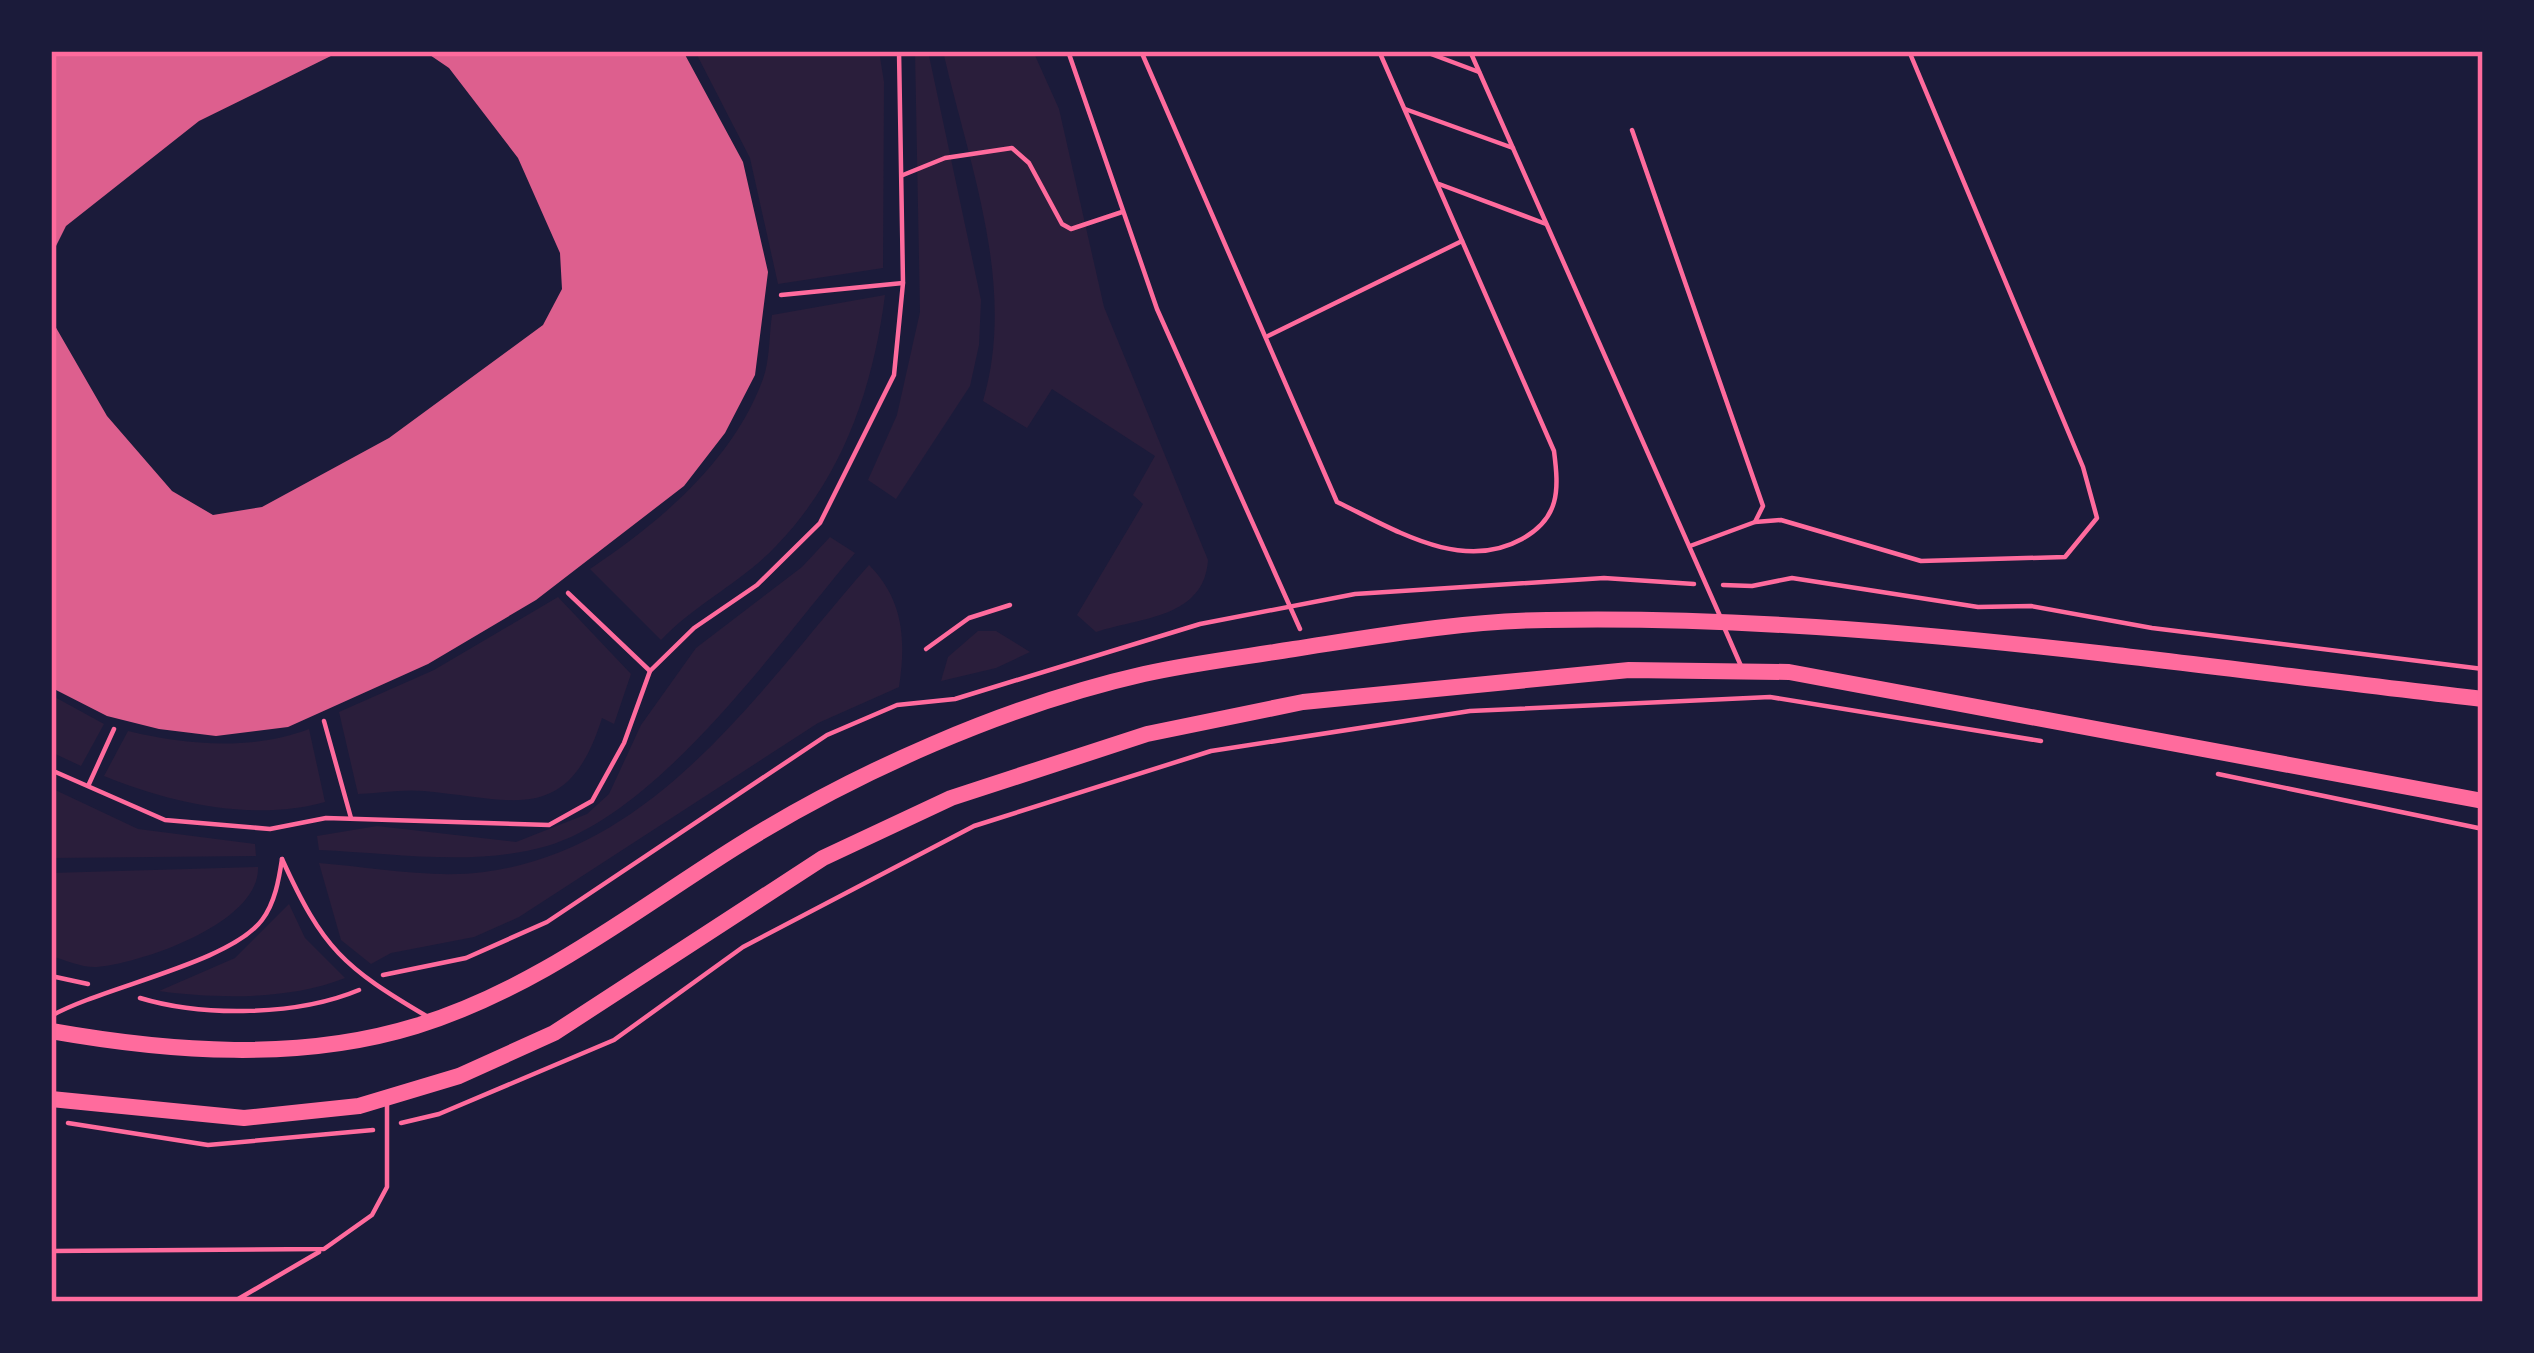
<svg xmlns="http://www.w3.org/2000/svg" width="2534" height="1353" font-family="Figtree,sans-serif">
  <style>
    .green { fill: #2a1e3b }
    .building { fill: #dd5f8e }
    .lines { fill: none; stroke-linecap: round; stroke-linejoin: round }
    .path { stroke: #ff6b9d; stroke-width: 4.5 }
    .service { stroke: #ff6b9d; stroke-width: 4.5 }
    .primary { stroke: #ff6b9d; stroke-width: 16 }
    .neatline { fill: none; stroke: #ff6b9d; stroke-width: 4.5 }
  </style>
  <rect width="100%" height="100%" fill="#1b1b3a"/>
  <g class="green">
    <polygon points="695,51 879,51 884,82 883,268 778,284 750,158"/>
    <polygon points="915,51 928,51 981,300 979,345 970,386 896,499 868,480 897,415 920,312"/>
    <path d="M943 51H1033L1059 109 1104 307 1208 560C1204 618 1142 617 1096 632L1077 615 1143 504 1133 495 1155 456 1052 389 1027 428 983 401C1017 285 969 165 943 51Z"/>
    <path d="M885 295C873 388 843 477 776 546 742 582 695 604 661 640L590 569C660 522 733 461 763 379 770 360 769 335 772 315Z"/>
    <path d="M830 537 855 553C779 642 661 812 547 846 474 867 393 853 319 850L317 836 377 826 516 842 587 814 609 794 641 725 696 648 802 567Z"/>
    <path d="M869 565C904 600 906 641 899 687L818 723 519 917 474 937 391 953 371 964 341 940 319 863C371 867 432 879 484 872 657 850 762 686 869 565Z"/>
    <path d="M558 597 631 674 614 724 602 718C568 827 513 799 424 791 403 789 380 793 358 794L339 712 434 670Z"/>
    <polygon points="978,631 996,631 1030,652 996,668 941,681 948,657"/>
    <polygon points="51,695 104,724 81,766 51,752"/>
    <path d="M309 729 325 802C254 822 170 803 104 776L128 731C186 745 252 751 309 729Z"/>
    <polygon points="51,788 138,829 255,844 256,856 51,858"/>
    <path d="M258 867C260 923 142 963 97 967 83 968 65 960 51 956V873Z"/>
    <path d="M289 904 305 938 345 978C290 1000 218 999 159 991L235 958Z"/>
  </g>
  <g class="building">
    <polygon points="51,51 341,51 199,121 66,226 51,256"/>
    <polygon points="424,51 683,51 743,162 768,272 755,375 725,433 684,486 536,600 428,664 288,727 216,736 159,729 107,716 56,690 51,686 51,319 107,416 172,491 213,515 262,507 389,438 543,325 562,289 560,253 518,158 449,68"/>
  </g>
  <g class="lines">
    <g class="path">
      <polyline points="1068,51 1157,309 1300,629"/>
      <polyline points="903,175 945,158 1012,148 1029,163 1062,224 1071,229 1122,212"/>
      <polyline points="781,295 903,283"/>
      <polyline points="1723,585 1752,586 1792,578 1978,607 2031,606 2152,628 2483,669"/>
      <polyline points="568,593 650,671"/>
      <polyline points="324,721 351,818"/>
      <polyline points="51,770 165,820 270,829 326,818 549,825 592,801 624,743 650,671 694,628 757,585 820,523 894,375 903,283 899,51"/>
      <polyline points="2218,774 2483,829"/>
      <polyline points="89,784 114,729"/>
      <polyline points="383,975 466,958 547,922 827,735 897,705 955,699 1200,624 1355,594 1604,578 1694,584"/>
      <polyline points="51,976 88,984"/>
      <path d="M140 998C203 1017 297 1016 359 990"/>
      <polyline points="68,1123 208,1145 373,1130"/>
      <polyline points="401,1123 439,1114 614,1040 743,947 974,826 1211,751 1470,711 1770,697 2041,741"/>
    </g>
    <g class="service">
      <path d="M1141 51 1337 502C1394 529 1461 573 1522 539 1560 518 1559 490 1554 451L1379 51"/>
      <polyline points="1423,51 1479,72"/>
      <polyline points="1470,51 1720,616"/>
      <polyline points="1405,109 1513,148"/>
      <polyline points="1632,130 1763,506 1755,522 1690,546"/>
      <polyline points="1439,184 1546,224"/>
      <polyline points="1268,336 1462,241"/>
      <polyline points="1755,522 1781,520 1921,561 2065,557 2097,518 2083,467 1909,51"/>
      <polyline points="1724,627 1741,666"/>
      <polyline points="926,649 969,618 1010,605"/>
      <path d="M282 859C323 949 343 967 428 1017"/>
      <path d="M51 1016C102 987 230 963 262 920 275 903 279 879 282 859"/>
      <polyline points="51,1251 324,1249 372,1215 387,1187 387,1103"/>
      <polyline points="233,1302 319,1252"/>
    </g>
    <g class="primary">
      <path d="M51 1031C170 1052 299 1062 416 1026 536 989 631 913 736 847 855 772 1007 705 1144 674 1193 663 1245 657 1294 649 1378 636 1461 621 1547 620 1859 614 2173 664 2483 699"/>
      <polyline points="51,1099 244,1118 359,1106 459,1076 554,1033 823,858 951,798 1147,734 1303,702 1629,670 1789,672 2483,801"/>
    </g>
  </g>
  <rect width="2534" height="1353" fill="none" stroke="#1b1b3a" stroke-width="108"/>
  <rect x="54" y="54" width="2426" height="1245" class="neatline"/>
</svg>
